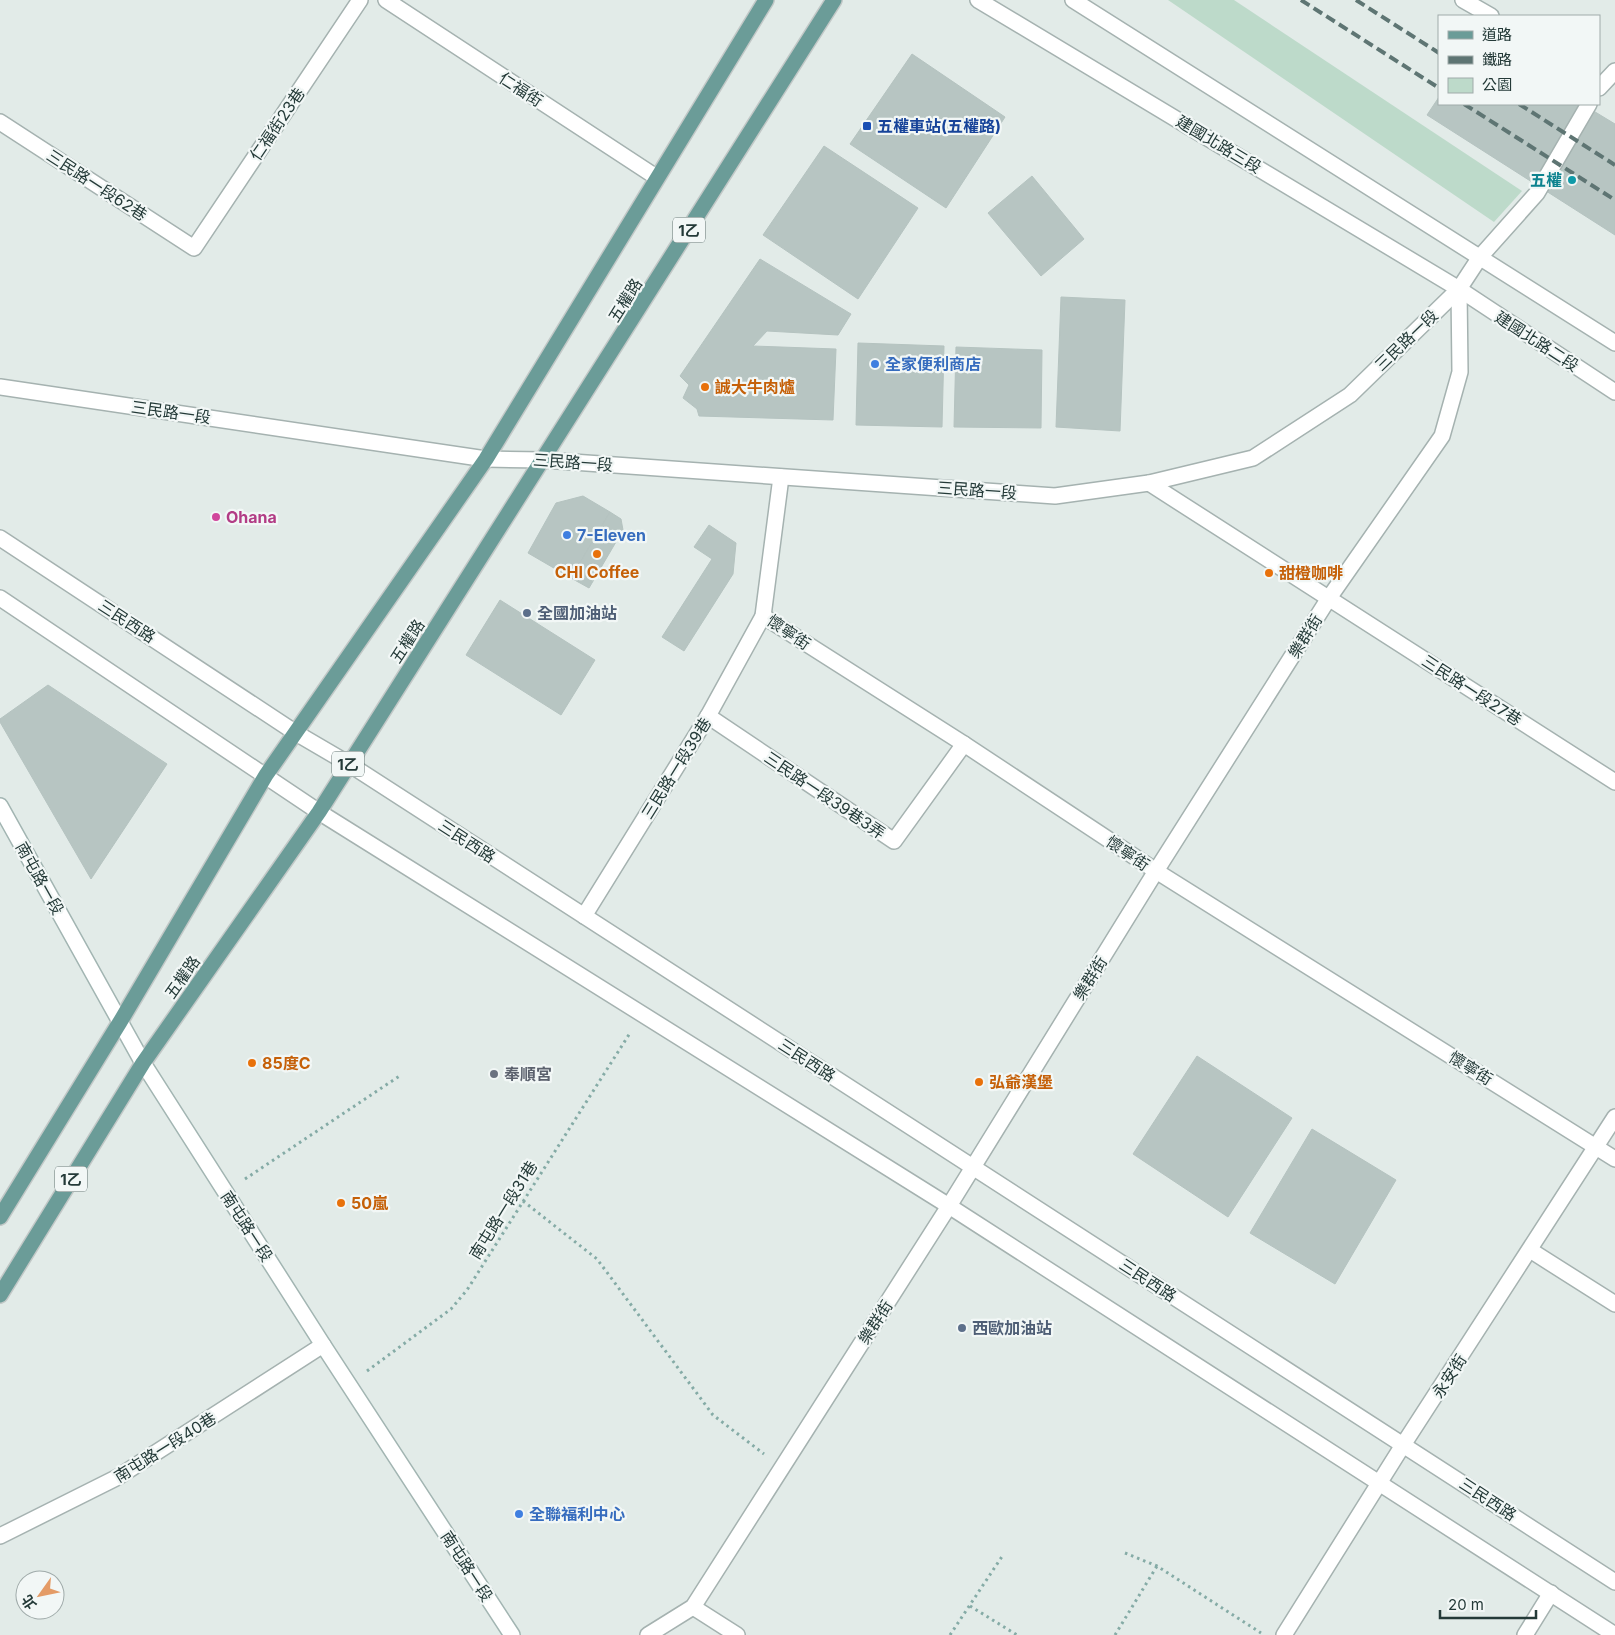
<svg xmlns="http://www.w3.org/2000/svg" width="1615" height="1635" font-family="Inter,'Noto Sans TC',sans-serif">
  <style>
    .green { fill: #bddaca }
    .building { fill: #b7c5c2; stroke: #b5c3c0 }
    .lines { fill: none; stroke-linecap: round; stroke-linejoin: round }
    .service-casing { stroke: #a5b2b0; stroke-width: 18 }
    .minor-casing { stroke: #a5b2b0; stroke-width: 18 }
    .tertiary-casing { stroke: #a5b2b0; stroke-width: 18 }
    .secondary-casing { stroke: #a2b5b2; stroke-width: 18 }
    .primary-casing { stroke: #c2c8c7; stroke-width: 18 }
    .path { stroke: #85aba6; stroke-width: 3; stroke-dasharray: 2.5 4; stroke-linecap: butt }
    .service { stroke: #fff; stroke-width: 15 }
    .minor { stroke: #fff; stroke-width: 15 }
    .tertiary { stroke: #fff; stroke-width: 15 }
    .secondary { stroke: #fff; stroke-width: 15 }
    .primary { stroke: #6b9c98; stroke-width: 15 }
    .rail { stroke: #5e7573; stroke-width: 4; stroke-dasharray: 10 5; stroke-linecap: butt }
    .transit-dot { fill: #1a4fb4; stroke: #f2f7f6; stroke-width: 2 }
    .culture-dot { fill: #0f9aa8; stroke: #f2f7f6; stroke-width: 2 }
    .shop-dot { fill: #3f7fe0; stroke: #f2f7f6; stroke-width: 2 }
    .food-dot { fill: #e8710a; stroke: #f2f7f6; stroke-width: 2 }
    .hotel-dot { fill: #d1479c; stroke: #f2f7f6; stroke-width: 2 }
    .service-dot { fill: #5c6f8a; stroke: #f2f7f6; stroke-width: 2 }
    .worship-dot { fill: #6b7280; stroke: #f2f7f6; stroke-width: 2 }
    .labels { text-anchor: middle; dominant-baseline: central; stroke-width: 4.5; stroke-linejoin: round; paint-order: stroke }
    .shield { fill: #f2f7f6; stroke: #627371; stroke-width: 1 }
    .shield-label { font-size: 15px; font-weight: bold; fill: #243a38 }
    .street-label { font-size: 16px; fill: #243a38; stroke: #f2f7f6 }
    .transit-label { font-size: 16px; font-weight: bold; fill: #164399; stroke: #f2f7f6; text-anchor: start }
    .culture-label { font-size: 16px; font-weight: bold; fill: #0d838f; stroke: #f2f7f6; text-anchor: end }
    .shop-label { font-size: 16px; font-weight: bold; fill: #366cbe; stroke: #f2f7f6; text-anchor: start }
    .food-label { font-size: 16px; font-weight: bold; fill: #c56008; stroke: #f2f7f6; text-anchor: start }
    .hotel-label { font-size: 16px; font-weight: bold; fill: #b23c85; stroke: #f2f7f6; text-anchor: start }
    .service-label { font-size: 16px; font-weight: bold; fill: #4e5e75; stroke: #f2f7f6; text-anchor: start }
    .worship-label { font-size: 16px; font-weight: bold; fill: #5b616d; stroke: #f2f7f6; text-anchor: start }
  </style>
  <rect width="100%" height="100%" fill="#e2ebe8"/>
  <polygon class="green" points="1168,0 1234,0 1522,191 1494,222"/>
  <g class="building">
    <polygon points="912,54 1005,117 946,208 850,144"/>
    <polygon points="1439,97 1439,104 1582,104 1615,124 1615,235 1427,115"/>
    <polygon points="824,146 918,208 858,299 763,235"/>
    <polygon points="1032,176 1084,239 1041,276 988,213"/>
    <polygon points="760,259 851,314 838,335 767,331 753,346 836,349 833,420 699,416 697,409 683,398 689,385 680,376"/>
    <polygon points="1061,297 1125,300 1120,431 1056,427"/>
    <polygon points="858,343 944,346 942,427 856,425"/>
    <polygon points="956,347 1042,350 1041,428 954,427"/>
    <polygon points="583,496 610,512 571,578 528,553 556,503"/>
    <polygon points="610,512 621,519 623,530 589,588 571,578"/>
    <polygon points="709,525 736,543 733,574 684,651 662,637 712,559 694,547"/>
    <polygon points="500,600 595,660 561,715 466,655"/>
    <polygon points="48,685 167,764 91,879 0,722 0,719"/>
    <polygon points="1197,1056 1292,1118 1228,1217 1133,1154"/>
    <polygon points="1312,1129 1396,1180 1335,1284 1250,1233"/>
  </g>
  <g class="lines">
    <g class="service-casing">
      <g id="service">
        <polyline points="763,616 964,744 1156,871 1615,1159"/>
        <polyline points="708,716 894,841 964,744"/>
        <polyline points="584,916 708,716 763,616 781,477"/>
        <polyline points="1530,1250 1615,1304"/>
        <polyline points="0,1536 118,1477 323,1345"/>
      </g>
    </g>
    <g class="minor-casing">
      <g id="minor">
        <polyline points="386,0 656,177"/>
        <polyline points="1463,0 1491,16"/>
        <polyline points="1599,88 1615,71"/>
        <polyline points="0,122 194,248 360,0"/>
        <polyline points="0,387 486,459 544,460 1055,496 1149,483 1253,458 1350,395 1459,289 1480,257 1537,193 1589,104"/>
        <polyline points="1149,483 1615,782"/>
        <polyline points="693,1607 737,1635"/>
        <polyline points="648,1635 693,1607 949,1206 1156,871 1329,598 1442,436 1460,372 1459,289"/>
        <polyline points="1284,1635 1403,1445 1615,1117"/>
        <polyline points="1525,1635 1551,1593"/>
      </g>
    </g>
    <g class="tertiary-casing">
      <g id="tertiary">
        <polyline points="978,0 1459,289 1615,392"/>
        <polyline points="1073,0 1615,343"/>
        <polyline points="0,538 296,733 349,764 1615,1582"/>
        <polyline points="0,598 319,812 949,1206 1615,1635"/>
      </g>
    </g>
    <g class="secondary-casing">
      <polyline id="secondary" points="0,806 143,1063 323,1345 512,1635"/>
    </g>
    <g class="primary-casing">
      <g id="primary">
        <polyline points="0,1217 120,1022 266,775 486,459 766,0"/>
        <polyline points="0,1295 143,1063 319,812 834,0"/>
      </g>
    </g>
    <g class="path">
      <polyline points="245,1179 401,1075"/>
      <polyline points="523,1201 597,1259 713,1415 764,1454"/>
      <polyline points="367,1371 451,1309 467,1290 630,1033"/>
      <polyline points="1125,1553 1157,1566 1261,1633"/>
      <polyline points="970,1606 1017,1635"/>
      <polyline points="950,1635 1003,1555"/>
      <polyline points="1115,1635 1157,1566"/>
    </g>
    <use href="#service" class="service"/>
    <use href="#minor" class="minor"/>
    <use href="#tertiary" class="tertiary"/>
    <use href="#secondary" class="secondary"/>
    <use href="#primary" class="primary"/>
    <g class="rail">
      <polyline points="1301,0 1439,88"/>
      <polyline points="1356,0 1439,53"/>
      <polyline points="1464,104 1615,200"/>
      <polyline points="1519,104 1615,165"/>
    </g>
  </g>
  <rect class="transit-dot" x="862" y="121" width="10" height="10" rx="2.5"/>
  <circle class="culture-dot" cx="1572" cy="180" r="5"/>
  <g class="shop-dot">
    <circle cx="875" cy="364" r="5"/>
    <circle cx="567" cy="535" r="5"/>
    <circle cx="519" cy="1514" r="5"/>
  </g>
  <g class="food-dot">
    <circle cx="705" cy="387" r="5"/>
    <circle cx="597" cy="554" r="5"/>
    <circle cx="1269" cy="573" r="5"/>
    <circle cx="252" cy="1063" r="5"/>
    <circle cx="979" cy="1082" r="5"/>
    <circle cx="341" cy="1203" r="5"/>
  </g>
  <circle class="hotel-dot" cx="216" cy="517" r="5"/>
  <g class="service-dot">
    <circle cx="527" cy="613" r="5"/>
    <circle cx="962" cy="1328" r="5"/>
  </g>
  <circle class="worship-dot" cx="494" cy="1074" r="5"/>
  <g class="labels">
    <g class="shield">
      <rect x="673" y="217.5" width="32" height="25" rx="4"/>
      <rect x="332" y="751.5" width="32" height="25" rx="4"/>
      <rect x="55" y="1166.5" width="32" height="25" rx="4"/>
    </g>
    <g class="shield-label">
      <text x="689" y="230">1乙</text>
      <text x="348" y="764">1乙</text>
      <text x="71" y="1179">1乙</text>
    </g>
    <g class="street-label">
      <text transform="translate(521 89) rotate(33)">仁福街</text>
      <text transform="translate(277 124) rotate(-56)">仁福街23巷</text>
      <text transform="translate(1219 144) rotate(31)">建國北路三段</text>
      <text transform="translate(97 185) rotate(33)">三民路一段62巷</text>
      <text transform="translate(625 300) rotate(-58)">五權路</text>
      <text transform="translate(1406 340) rotate(-44)">三民路一段</text>
      <text transform="translate(1537 341) rotate(33)">建國北路二段</text>
      <text transform="translate(171 412) rotate(8)">三民路一段</text>
      <text transform="translate(573 462) rotate(4)">三民路一段</text>
      <text transform="translate(977 490) rotate(4)">三民路一段</text>
      <text transform="translate(127 621) rotate(33)">三民西路</text>
      <text transform="translate(789 632) rotate(34)">懷寧街</text>
      <text transform="translate(1305 636) rotate(-58)">樂群街</text>
      <text transform="translate(407 641) rotate(-57)">五權路</text>
      <text transform="translate(1472 690) rotate(33)">三民路一段27巷</text>
      <text transform="translate(676 768) rotate(-58)">三民路一段39巷</text>
      <text transform="translate(825 795) rotate(34)">三民路一段39巷3弄</text>
      <text transform="translate(467 841) rotate(33)">三民西路</text>
      <text transform="translate(1128 853) rotate(34)">懷寧街</text>
      <text transform="translate(40 878) rotate(61)">南屯路一段</text>
      <text transform="translate(182 977) rotate(-55)">五權路</text>
      <text transform="translate(1090 978) rotate(-58)">樂群街</text>
      <text transform="translate(807 1060) rotate(33)">三民西路</text>
      <text transform="translate(1471 1068) rotate(32)">懷寧街</text>
      <text transform="translate(503 1210) rotate(-58)">南屯路一段31巷</text>
      <text transform="translate(247 1226) rotate(57)">南屯路一段</text>
      <text transform="translate(1148 1280) rotate(33)">三民西路</text>
      <text transform="translate(875 1322) rotate(-57)">樂群街</text>
      <text transform="translate(1449 1376) rotate(-57)">永安街</text>
      <text transform="translate(165 1447) rotate(-32)">南屯路一段40巷</text>
      <text transform="translate(1488 1499) rotate(33)">三民西路</text>
      <text transform="translate(467 1566) rotate(57)">南屯路一段</text>
    </g>
    <g class="transit-label">
      <text x="877" y="126">五權車站(五權路)</text>
    </g>
    <g class="culture-label">
      <text x="1562" y="180">五權</text>
    </g>
    <g class="shop-label">
      <text x="885" y="364">全家便利商店</text>
      <text x="577" y="535">7-Eleven</text>
      <text x="529" y="1514">全聯福利中心</text>
    </g>
    <g class="food-label">
      <text x="715" y="387">誠大牛肉爐</text>
      <text x="597" y="572" text-anchor="middle">CHI Coffee</text>
      <text x="1279" y="573">甜橙咖啡</text>
      <text x="262" y="1063">85度C</text>
      <text x="989" y="1082">弘爺漢堡</text>
      <text x="351" y="1203">50嵐</text>
    </g>
    <g class="hotel-label">
      <text x="226" y="517">Ohana</text>
    </g>
    <g class="service-label">
      <text x="537" y="613">全國加油站</text>
      <text x="972" y="1328">西歐加油站</text>
    </g>
    <g class="worship-label">
      <text x="504" y="1074">奉順宮</text>
    </g>
  </g>
  <rect x="1438" y="15" width="162" height="90" fill="#f2f7f6" stroke="#a0abaa"/>
  <rect x="1448" y="31" width="25" height="8" fill="#6b9c98" stroke="#a0abaa"/>
  <text x="1482" y="40" font-size="15" fill="#243a38">道路</text>
  <rect x="1448" y="56" width="25" height="8" fill="#5e7573" stroke="#a0abaa"/>
  <text x="1482" y="65" font-size="15" fill="#243a38">鐵路</text>
  <rect x="1448" y="78" width="25" height="15" fill="#bddaca" stroke="#a0abaa"/>
  <text x="1482" y="90" font-size="15" fill="#243a38">公園</text>
  <g transform="translate(40 1595) rotate(237)"><circle r="24" fill="#f2f7f6" stroke="#a0abaa"/>
  <path d="M0-4L9 19L0 12L-9 19Z" fill="#e49b66"/>
  <text y="-8" font-size="14" font-weight="bold" text-anchor="middle" fill="#243a38">北</text>
  </g>
  <path d="M1440 1610v8h96v-8" fill="none" stroke="#243a38" stroke-width="2.5"/>
  <text x="1448" y="1610" font-size="15" fill="#243a38" stroke="#f2f7f6" stroke-width="4" paint-order="stroke">20 m</text>
</svg>
